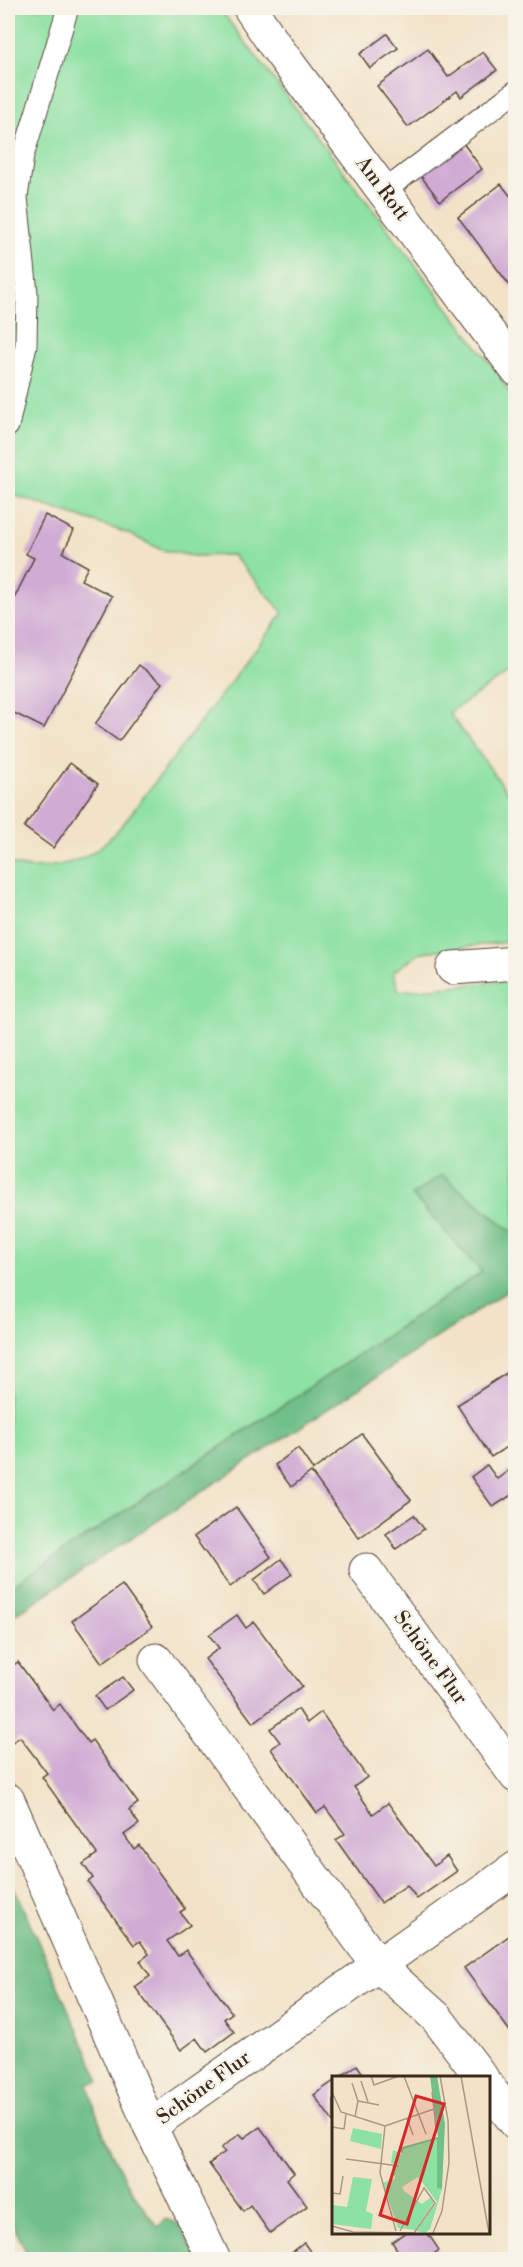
<svg xmlns="http://www.w3.org/2000/svg" width="523" height="2267" font-family="'Libre Bodoni',serif">
  <style>
    .green { fill: #8ce1a3; stroke: #648660; stroke-width: 1.5 }
    .forest { fill: #71bf89; stroke: #567454; stroke-width: 1.5 }
    .building { fill: #d0abd4 }
    .lines { fill: none; stroke-linecap: round; stroke-linejoin: round }
    .service-casing { stroke: #564638; stroke-width: 23 }
    .minor-casing { stroke: #564638; stroke-width: 35 }
    .service { stroke: #fff; stroke-width: 21 }
    .minor { stroke: #fff; stroke-width: 33 }
    .labels { text-anchor: middle; dominant-baseline: central; stroke-width: 5; stroke-linejoin: round; paint-order: stroke }
    .street-label { font-size: 20px; fill: #3b2a1e; stroke: #f7f3e8 }
    .inset-road { fill: none; stroke: #a99984; stroke-width: 1.5 }
    .view { fill: #d62828; fill-opacity: 0.15; stroke: #d62828; stroke-width: 3 }
    .inset-edge { fill: none; stroke: #3b2a1e; stroke-width: 3 }
  </style>
  <rect width="100%" height="100%" fill="#f7f3e8"/>
  <filter id="ink" filterUnits="userSpaceOnUse"><feTurbulence type="fractalNoise" baseFrequency=".0167" numOctaves="2"/><feDisplacementMap in="SourceGraphic" scale="12" xChannelSelector="R" yChannelSelector="G"/><feConvolveMatrix kernelMatrix="1 2 1 2 8 2 1 2 1" color-interpolation-filters="sRGB"/></filter>
  <filter id="wash" filterUnits="userSpaceOnUse"><feTurbulence type="fractalNoise" baseFrequency=".008" numOctaves="4" result="noise"/><feDisplacementMap in="SourceGraphic" scale="24" xChannelSelector="R" yChannelSelector="G"/><feGaussianBlur stdDeviation="1.35" result="paint"/><feColorMatrix in="noise" values="0 0 0 0 0 0 0 0 0 0 0 0 0 0 0 0 0 1.4 0 .05"/><feComposite in="paint" operator="in"/></filter>
  <g filter="url(#wash)">
    <rect width="100%" height="100%" fill="#f2e3c8"/>
    <path class="green" d="M8 8H219L496 371 515 402V668L449 713 515 802V941L422 952 393 972 399 991 515 980V1234L442 1175 412 1195 482 1272 8 1589V862C32 875 80 864 101 846 109 840 117 831 124 823L283 613 233 555 193 556 162 550 127 533 8 493Z"/>
    <g class="forest">
      <polygon points="442,1175 515,1234 515,1286 8,1619 8,1589 482,1272 412,1195"/>
      <path d="M8 1874 100 2081 88 2084C102 2140 122 2182 158 2227L166 2219 179 2224 197 2259H30L8 2215Z"/>
    </g>
    <g id="blocks">
      <g class="building">
        <polygon points="387,34 398,48 370,68 360,54"/>
        <polygon points="428,49 448,77 483,52 497,70 461,97 457,91 408,127 377,86"/>
        <polygon points="463,143 482,169 440,201 420,175"/>
        <polygon points="501,184 516,203 514,291 458,217"/>
        <polygon points="45,515 74,530 63,553 88,567 81,580 112,596 44,728 8,710 8,611 34,558 26,554"/>
        <polygon points="139,665 162,683 119,741 95,724"/>
        <polygon points="70,763 98,784 53,848 24,827"/>
        <polygon points="516,1367 516,1441 491,1457 457,1405"/>
        <polygon points="362,1434 411,1500 359,1538 311,1472 291,1487 275,1465 298,1448 313,1470"/>
        <polygon points="487,1465 497,1479 512,1468 516,1473 516,1492 493,1507 471,1477"/>
        <polygon points="236,1507 271,1557 230,1587 194,1537"/>
        <polygon points="414,1515 424,1529 396,1549 386,1534"/>
        <polygon points="281,1559 292,1574 264,1594 254,1580"/>
        <polygon points="122,1585 152,1627 102,1663 72,1621"/>
        <polygon points="237,1615 246,1628 254,1622 302,1686 253,1723 205,1659 219,1648 209,1635"/>
        <polygon points="18,1662 53,1710 60,1704 88,1743 92,1740 138,1803 129,1810 139,1824 124,1835 134,1849 139,1845 185,1909 180,1912 190,1925 167,1941 178,1956 186,1950 232,2013 224,2019 234,2032 207,2052 197,2038 181,2050 135,1987 150,1976 140,1961 149,1954 140,1941 134,1945 88,1882 93,1878 83,1864 97,1854 42,1777 47,1773 20,1737 13,1742 8,1734 8,1669"/>
        <polygon points="123,1677 133,1690 105,1710 95,1696"/>
        <polygon points="298,1709 307,1723 321,1712 367,1777 354,1787 373,1814 388,1803 434,1866 447,1856 457,1871 417,1899 407,1885 381,1903 336,1840 345,1834 325,1807 317,1813 271,1749 280,1742 270,1729"/>
        <polygon points="516,1931 516,2036 514,2037 464,1968"/>
        <polygon points="357,2065 366,2078 339,2078"/>
        <polygon points="334,2081 334,2123 314,2095"/>
        <polygon points="260,2127 294,2173 287,2179 307,2206 270,2233 250,2205 243,2211 209,2164 225,2152 221,2148 240,2134 244,2138"/>
        <polygon points="406,2232 427,2232 439,2250 426,2260 404,2260 392,2242"/>
        <polygon points="304,2243 316,2260 282,2260"/>
      </g>
    </g>
  </g>
  <g filter="url(#ink)">
    <use href="#blocks" fill-opacity="0" stroke="#564638" stroke-width="1.5"/>
    <g class="lines">
      <g class="service-casing">
        <g id="service">
          <polyline points="384,191 516,91"/>
          <polyline points="8,426 26,345 27,293 17,197 23,156 68,8"/>
        </g>
      </g>
      <g class="minor-casing">
        <g id="minor">
          <polyline points="250,8 274,44 516,369"/>
          <polyline points="453,968 516,963"/>
          <polyline points="366,1570 516,1776"/>
          <polyline points="156,1660 377,1964 436,2017 482,2078"/>
          <polyline points="8,1800 150,2126"/>
          <polyline points="488,2087 516,2123"/>
          <polyline points="214,2260 150,2126 516,1868"/>
        </g>
      </g>
      <use href="#service" class="service"/>
      <use href="#minor" class="minor"/>
    </g>
  </g>
  <g class="labels">
    <g class="street-label">
      <text transform="translate(382 189) rotate(53)">Am Rott</text>
      <text transform="translate(430 1658) rotate(54)">Schöne Flur</text>
      <text transform="translate(204 2088) rotate(-36)">Schöne Flur</text>
    </g>
  </g>
  <g transform="translate(332 2076)">
    <rect width="158" height="158" fill="#f2e3c8"/>
    <path d="M21 52 50 58 49 73 18 65ZM106 61 105 111 110 113 98 153 93 157 84 155 105 126 86 101 70 111 72 115 90 128 98 122 102 126 83 154 66 152 51 107 63 103 60 89 70 90 59 87 61 74 71 79 70 73ZM21 101 40 103 34 135 41 138 39 153 0 148V129L15 131Z" fill="#8ce1a3"/>
    <path d="M98 0H105L113 48 110 113 105 112V63L71 73V79L67 72 106 61Z" fill="#71bf89"/>
    <path class="inset-road" d="M39 0 42 9 67 0M72 0 94 58M129 0 157 157M29 5 36 26M20 7 26 25M0 16 9 36 53 50M102 33 104 53M23 41 26 25 47 29M75 42 81 59M53 50 48 97 64 155M53 50 102 33 100 16M0 51 12 53 14 38M14 83 67 90M0 117 8 118 11 100M0 150 21 156 82 157M68 155 92 112 103 127 82 157M101 157 110 135 117 87 116 44 108 0"/>
    <path class="view" d="M84 20 112 28 75 148 48 139Z"/>
    <rect width="158" height="158" class="inset-edge"/>
  </g>
  <rect width="523" height="2267" fill="none" stroke="#f7f3e8" stroke-width="30"/>
</svg>
